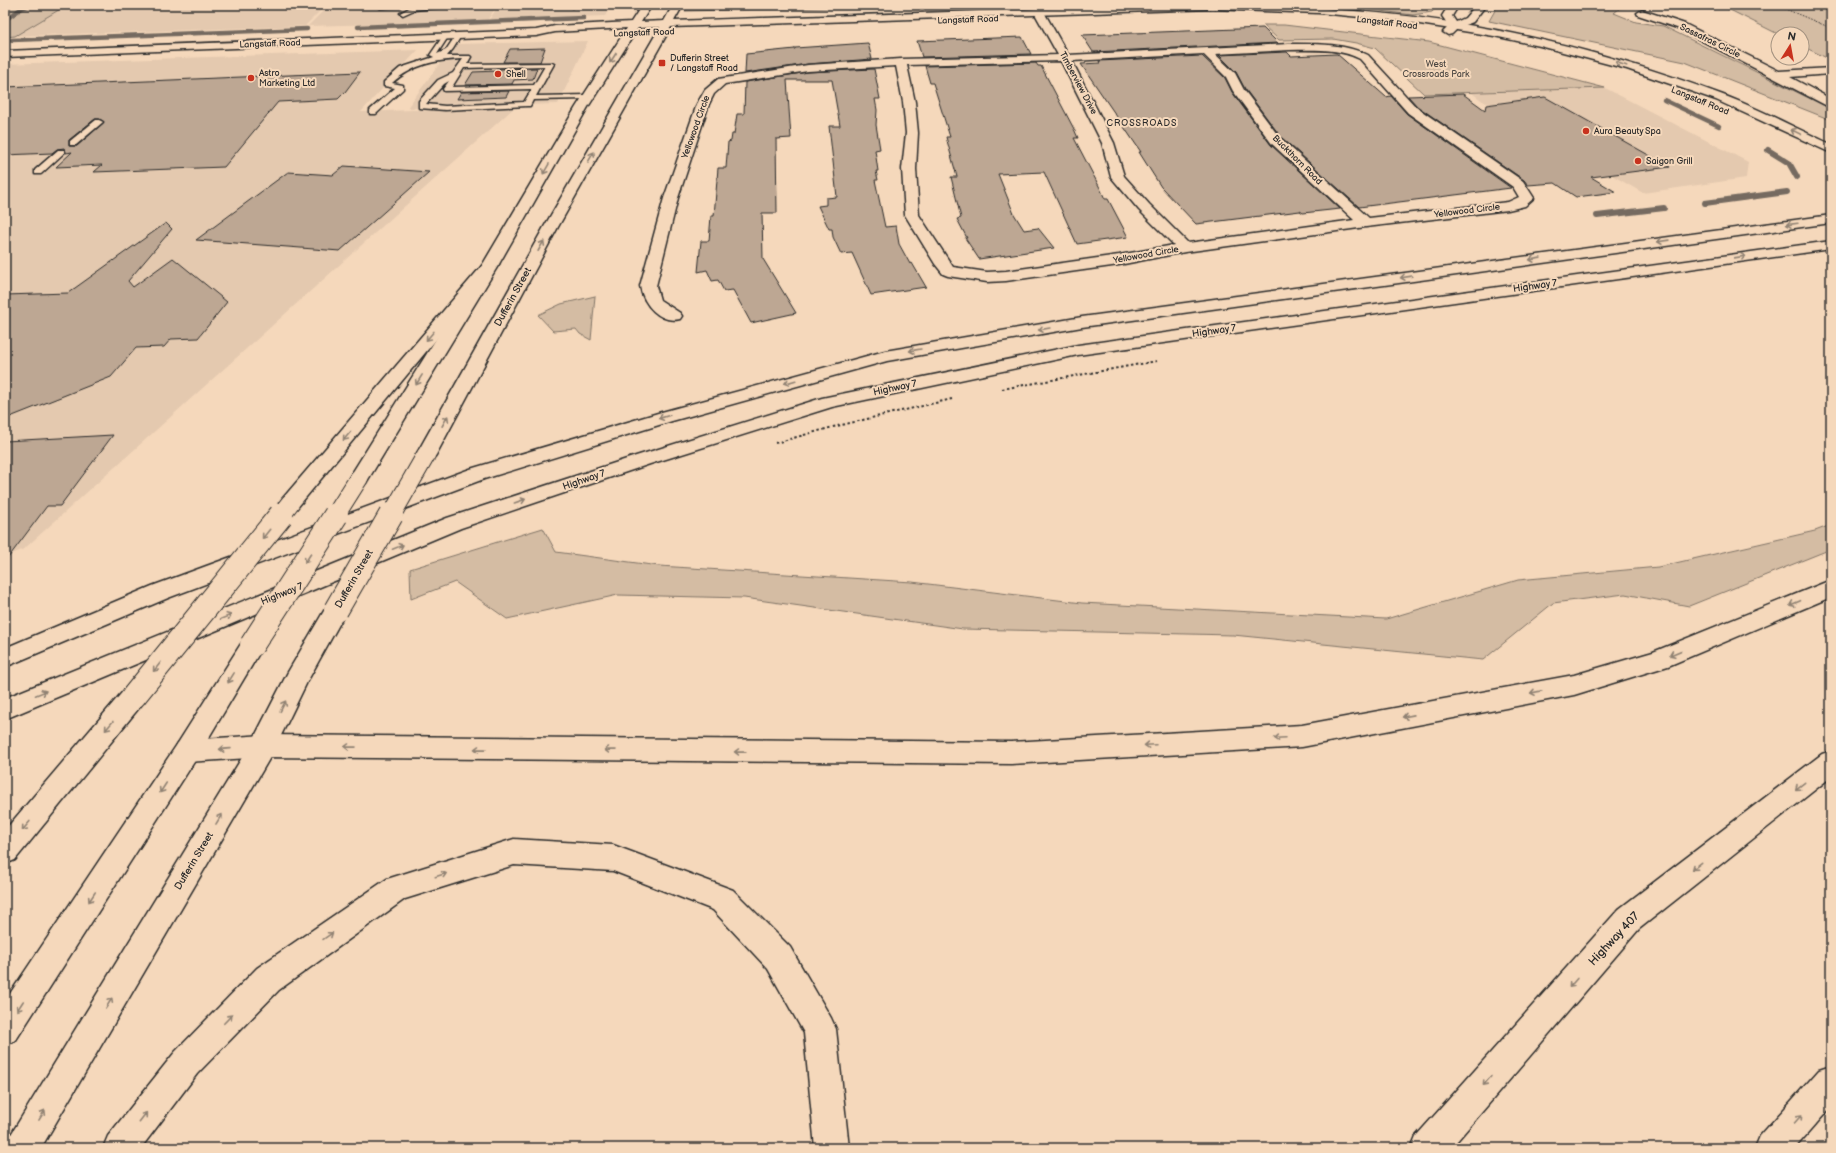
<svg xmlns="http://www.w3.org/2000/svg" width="1836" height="1153" font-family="'Balsamiq Sans',sans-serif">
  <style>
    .built { fill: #e4c9af }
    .green { fill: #d4bca3; stroke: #807467 }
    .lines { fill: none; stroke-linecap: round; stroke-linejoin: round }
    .stream-far1 { stroke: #756b60; stroke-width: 4.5 }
    .stream { stroke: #756b60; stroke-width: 6 }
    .building { fill: #bda793; stroke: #2b2b2b; fill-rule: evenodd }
    .service-casing { stroke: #2b2b2b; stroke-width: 3 }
    .minor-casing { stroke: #2b2b2b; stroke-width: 3 }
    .tertiary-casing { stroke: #2b2b2b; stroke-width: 3 }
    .secondary-casing { stroke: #2b2b2b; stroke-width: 3 }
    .primary-casing { stroke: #2b2b2b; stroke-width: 3 }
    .motorway-casing { stroke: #2b2b2b; stroke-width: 3 }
    .path-far1 { stroke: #2b2b2b; stroke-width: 1; stroke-dasharray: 1.5 1.5; stroke-linecap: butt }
    .path { stroke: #2b2b2b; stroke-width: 2; stroke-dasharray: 2.5 2.5; stroke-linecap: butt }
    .service { fill: #f5d8bb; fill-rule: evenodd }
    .minor { fill: #f5d8bb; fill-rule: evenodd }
    .tertiary { fill: #f5d8bb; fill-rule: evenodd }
    .secondary { fill: #f5d8bb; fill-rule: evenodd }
    .primary { fill: #f5d8bb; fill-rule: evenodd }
    .motorway { fill: #f5d8bb; fill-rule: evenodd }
    .secondary-bridge-far1-casing { stroke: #2b2b2b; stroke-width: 20; stroke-linecap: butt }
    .secondary-bridge-casing { stroke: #2b2b2b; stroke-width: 26; stroke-linecap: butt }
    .motorway-bridge-far1-casing { stroke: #2b2b2b; stroke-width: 20; stroke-linecap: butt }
    .motorway-bridge-casing { stroke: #2b2b2b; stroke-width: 26; stroke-linecap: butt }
    .secondary-bridge-far1 { stroke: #f5d8bb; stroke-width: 18 }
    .secondary-bridge { stroke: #f5d8bb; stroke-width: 24 }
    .motorway-bridge-far1 { stroke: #f5d8bb; stroke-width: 18 }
    .motorway-bridge { stroke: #f5d8bb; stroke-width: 24 }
    .oneway { stroke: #908273 }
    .poi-dot { fill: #c8321e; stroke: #f5d8bb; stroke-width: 1.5 }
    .labels { text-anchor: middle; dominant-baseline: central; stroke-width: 4; stroke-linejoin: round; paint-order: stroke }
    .far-street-label { font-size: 9px; fill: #2b2b2b; stroke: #f5d8bb }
    .far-poi-label { font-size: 9px; fill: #2b2b2b; stroke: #f5d8bb; text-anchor: start }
    .far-park-label { font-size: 9px; fill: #4d4843; stroke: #f5d8bb }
    .far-neighbourhood-label { font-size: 9px; letter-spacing: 1px; fill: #2b2b2b; stroke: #f5d8bb }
    .street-label { font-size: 10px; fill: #2b2b2b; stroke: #f5d8bb }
    .near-street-label { font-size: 12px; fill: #2b2b2b; stroke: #f5d8bb }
  </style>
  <rect width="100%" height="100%" fill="#f5d8bb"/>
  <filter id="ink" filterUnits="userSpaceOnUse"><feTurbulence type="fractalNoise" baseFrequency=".025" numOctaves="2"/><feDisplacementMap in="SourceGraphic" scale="8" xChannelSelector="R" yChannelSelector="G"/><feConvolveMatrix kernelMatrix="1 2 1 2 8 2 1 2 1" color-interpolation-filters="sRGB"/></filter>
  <g filter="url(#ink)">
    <g class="built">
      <polygon points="67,5 326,5 305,26 15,36"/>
      <polygon points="329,5 497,5 487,21 308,26"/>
      <polygon points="499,5 612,5 605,16 489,20"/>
      <polygon points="588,41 558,104 407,108 454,44"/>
      <polygon points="418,50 361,112 516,106 24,549 5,557 5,64"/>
      <polygon points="1605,88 1748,162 1746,178 1643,193 1481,100 1472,93"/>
    </g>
    <g class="green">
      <polygon points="7,5 67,5 15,36 5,37 5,6"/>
      <polygon points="688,5 946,5 685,11"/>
      <polygon points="1333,5 1438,5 1432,12 1413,15"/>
      <polygon points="1498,5 1630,5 1634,7 1620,8 1614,13 1636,22 1663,26 1831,109 1831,120 1685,62 1489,21"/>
      <polygon points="1720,5 1831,5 1831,60 1802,46 1802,34 1778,34"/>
      <polygon points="1263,25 1284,25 1429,42 1605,88 1424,94 1375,48 1356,43 1333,39 1279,40"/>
      <polygon points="595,296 591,340 580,334 576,329 553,331 538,315 561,304"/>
      <polygon points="1831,525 1831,549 1689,606 1625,594 1553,603 1483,660 1233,635 963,629 744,598 618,595 507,619 455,582 411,599 410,569 543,528 556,552 659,566 912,582 1082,603 1386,619 1518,580 1658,567 1815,531"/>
    </g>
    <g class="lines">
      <g class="stream-far1">
        <polyline points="5,20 22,8 30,5"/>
        <polyline points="358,27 584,18"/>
        <polyline points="12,40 307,29"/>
        <polyline points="1664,100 1719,126"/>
      </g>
      <g class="stream">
        <polyline points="1768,150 1789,163 1797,177"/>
        <polyline points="1705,203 1787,192"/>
        <polyline points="1597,216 1664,208"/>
      </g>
    </g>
    <g class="building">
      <polygon points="1263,28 1278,43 1093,52 1082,35"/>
      <polygon points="1022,37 1031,54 922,57 917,41"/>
      <polygon points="868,43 872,59 808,64 745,73 746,54 795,49 795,48"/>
      <polygon points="545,48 540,62 503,62 510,49"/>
      <polygon points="1287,52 1291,56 1337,54 1386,97 1391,96 1407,114 1511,188 1359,207 1281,137 1245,89 1236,72 1219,55"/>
      <polygon points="1202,56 1225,78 1232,92 1271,145 1340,209 1303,213 1300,211 1196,224 1161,187 1139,152 1141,152 1081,64 1100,63 1099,61"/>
      <polygon points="1036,63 1038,66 1041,66 1074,129 1078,138 1074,138 1100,188 1105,199 1108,199 1128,237 1077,244 1044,172 998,174 1014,214 1024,230 1038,228 1054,248 979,259 965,238 967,238 957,219 961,218 951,177 957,177 946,137 950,137 933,83 930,83 925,66"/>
      <polygon points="537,68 533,79 514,80 512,84 465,85 473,72 498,71 499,69"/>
      <polygon points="874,69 880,99 875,99 877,110 876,125 880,149 875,150 878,171 876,171 878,180 875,180 885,227 896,226 899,244 910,264 912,263 926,287 871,295 852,253 841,254 833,237 832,229 829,229 818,206 826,205 826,198 837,197 829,126 840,126 832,80 787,80 791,138 776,139 777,213 762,213 763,259 796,313 751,323 733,290 724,291 718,280 712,281 707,270 698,272 701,241 709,241 711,216 714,216 718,168 726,168 728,142 731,141 732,134 734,134 737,114 744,114 745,82 808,72"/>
      <path d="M360 72 345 92 338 99 278 102 224 167 94 172 102 165 56 167 72 152 66 153 64 148 57 149 52 153 5 155V87ZM95 119H100L104 122 77 146H69V140Z"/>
      <polygon points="509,91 506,97 457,99 461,92"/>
      <polygon points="1463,94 1485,110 1486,105 1545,97 1670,167 1591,177 1616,192 1576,197 1555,183 1528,185 1524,180 1417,106 1408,96"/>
      <polygon points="344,166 429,172 340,251 196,240 288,172 333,175"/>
      <polygon points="166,223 172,229 128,281 133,287 173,258 227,302 198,338 171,339 164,347 136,348 111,377 5,419 5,295 68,293"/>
      <polygon points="113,435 60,506 47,506 5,562 5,441"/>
    </g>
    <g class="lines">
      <g class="service-casing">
        <g id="service">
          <polygon points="382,5 404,5 401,7 380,8 380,6"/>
          <polygon points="425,5 448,5 445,7 414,10 403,15 400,13 411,7"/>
          <path d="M445 35 448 37 437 54 446 50 456 35H460L461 36 453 49 447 56H470L471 57 467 64 552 63 554 64 536 96 588 95 592 97 588 99 533 100 530 106H527L445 110 419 108V101L438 80 453 73 463 59C435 60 414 64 392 83L403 85V89L376 114H370V110L395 88 384 86V82L400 68 434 57 430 55 443 36ZM545 66 534 85 452 87 464 68ZM449 81 443 89 444 91 532 89 524 102 445 106 426 104 444 84Z"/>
          <polygon points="96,120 99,120 103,122 76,145 70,145 70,141"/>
          <polygon points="58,150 64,150 65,152 41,174 35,174 35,170"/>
        </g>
      </g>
      <g class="minor-casing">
        <g id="minor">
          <polygon points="1305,5 1315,5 1312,12 1306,12 1304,10"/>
          <path d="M1039 9 1044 12 1068 55 1289 44C1315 44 1344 43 1368 55L1416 107 1523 181 1534 198 1525 206 1508 210 1366 227 1185 252 1119 265 1006 281 987 282 948 276 943 274 935 264 905 215 902 169 906 133 903 102 896 66 808 71 725 84 714 94 709 104 678 198 656 286 660 300 680 313 682 316 680 319C660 324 643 304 640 286L664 198 697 104 705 90 718 79 808 65 901 59 1058 55 1034 12ZM1289 50C1313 50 1339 48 1360 59L1408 113 1513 187 1519 197 1508 202 1369 218 1280 138 1244 90 1235 73 1215 54ZM1203 54 1226 77 1233 91 1272 144 1354 220 1188 243 1149 204 1124 176 1114 143 1072 61ZM1061 61 1102 143 1111 177 1139 210 1174 245 1119 255 1006 271 987 272 953 267 919 215 916 169 918 133 915 102 907 65Z"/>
          <polygon points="1642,10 1685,24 1779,71 1831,68 1831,74 1790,77 1831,99 1831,108 1677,28 1638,15 1637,13"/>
        </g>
      </g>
      <g class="tertiary-casing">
        <polygon id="tertiary" points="1449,5 1459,5 1452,16 1456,22 1465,18 1476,5 1486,5 1473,22 1458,28 1452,34 1448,35 1443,32 1449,26 1442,16"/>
      </g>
      <g class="secondary-casing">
        <g id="secondary">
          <path d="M642 5H652L641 22 664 21 673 5H683L674 21C795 17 915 13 1035 9 1190 4 1343 0 1496 30 1573 45 1649 67 1723 95 1760 109 1795 128 1831 144V153L1716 100 1627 69 1540 46 1494 36 1401 21 1319 13 1212 9 671 27 558 227 436 455 433 459 426 461 419 459 416 455 544 227 660 27 638 28 588 107 499 264 369 478 366 483 359 484 352 483 349 478 483 264 576 107 627 28 555 32 536 36 5 57V51L536 30 555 26 631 22Z"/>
          <polygon points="336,602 344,604 347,610 307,682 272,754 41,1148 5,1148 10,1136 254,738 288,672 328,604"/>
          <polygon points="252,636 260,639 264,645 196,759 16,1040 5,1045 5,1001 178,743 244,639"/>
        </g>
      </g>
      <g class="primary-casing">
        <g id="primary">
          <polygon points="1831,215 1831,223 1082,327 887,361 672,421 484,479 168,598 5,667 5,648 152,586 470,469 658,413 885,351 1082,317"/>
          <polygon points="1831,241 1831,249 1078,355 832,407 650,464 461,528 5,719 5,698 447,518 636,456 822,398 1078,345"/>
        </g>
      </g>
      <g class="motorway-casing">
        <g id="motorway">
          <polygon points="491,259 496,261 499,264 496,267 297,508 290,510 283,508 280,503 283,498 486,261"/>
          <polygon points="1831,580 1831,597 1668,666 1574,695 1302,747 1011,764 263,757 187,762 178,759 174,751 178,743 187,740 263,735 1011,742 1302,725 1574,675 1653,652"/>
          <polygon points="134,686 143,689 146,696 143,703 15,860 5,864 5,830 125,689"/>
          <polygon points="1831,751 1831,777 1639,929 1451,1148 1411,1148 1416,1136 1619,909 1822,754"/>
          <polygon points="514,839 613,845 733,890 790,947 831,1018 836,1029 849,1148 815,1148 804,1033 768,969 713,910 613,871 514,865 405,899 279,990 197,1074 141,1148 103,1148 108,1136 175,1052 257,968 387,879"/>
          <polygon points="1831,1066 1831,1107 1795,1148 1755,1148 1760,1136 1819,1070"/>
        </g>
      </g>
      <g class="path-far1">
        <polyline points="1776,5 1831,28"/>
        <polyline points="566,6 574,9"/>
      </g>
      <g class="path">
        <polyline points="1002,389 1157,361"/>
        <polyline points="775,443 833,427 952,399"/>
      </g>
      <use href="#service" class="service"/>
      <use href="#minor" class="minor"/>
      <use href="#tertiary" class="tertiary"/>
      <use href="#secondary" class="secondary"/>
      <use href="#primary" class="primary"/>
      <use href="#motorway" class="motorway"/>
      <g class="secondary-bridge-far1-casing">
        <g id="secondary-bridge-far1">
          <polyline points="335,516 359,478"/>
          <polyline points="391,516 426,455"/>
        </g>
      </g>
      <g class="secondary-bridge-casing">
        <g id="secondary-bridge">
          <polyline points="336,610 391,515"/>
          <polyline points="252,645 336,515"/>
        </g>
      </g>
      <g class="motorway-bridge-far1-casing">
        <polyline id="motorway-bridge-far1" points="280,516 290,503"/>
      </g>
      <g class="motorway-bridge-casing">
        <polyline id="motorway-bridge" points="134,696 281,515"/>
      </g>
      <use href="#secondary-bridge-far1" class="secondary-bridge-far1"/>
      <use href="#secondary-bridge" class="secondary-bridge"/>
      <use href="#motorway-bridge-far1" class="motorway-bridge-far1"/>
      <use href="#motorway-bridge" class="motorway-bridge"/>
    </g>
    <defs><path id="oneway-shaft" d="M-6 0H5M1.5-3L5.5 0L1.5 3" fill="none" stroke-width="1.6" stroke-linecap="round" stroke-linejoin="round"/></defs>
    <g class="oneway">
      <use href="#oneway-shaft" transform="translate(613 58) rotate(123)"/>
      <use href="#oneway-shaft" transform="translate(1621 64) rotate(-162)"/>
      <use href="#oneway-shaft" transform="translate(1796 132) rotate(-154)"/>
      <use href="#oneway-shaft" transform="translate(591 157) rotate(-60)"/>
      <use href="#oneway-shaft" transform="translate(546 169) rotate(120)"/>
      <use href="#oneway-shaft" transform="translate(1792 224) rotate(173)"/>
      <use href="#oneway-shaft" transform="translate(1663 241) rotate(172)"/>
      <use href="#oneway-shaft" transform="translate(541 246) rotate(-61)"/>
      <use href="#oneway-shaft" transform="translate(1740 257) rotate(-8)"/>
      <use href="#oneway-shaft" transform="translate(1535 259) rotate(172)"/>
      <use href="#oneway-shaft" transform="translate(1406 277) rotate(172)"/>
      <use href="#oneway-shaft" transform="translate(1044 329) rotate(170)"/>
      <use href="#oneway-shaft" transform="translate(430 336) rotate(130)"/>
      <use href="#oneway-shaft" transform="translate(915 350) rotate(170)"/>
      <use href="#oneway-shaft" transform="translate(419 380) rotate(122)"/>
      <use href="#oneway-shaft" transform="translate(790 382) rotate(164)"/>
      <use href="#oneway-shaft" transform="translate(664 417) rotate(164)"/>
      <use href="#oneway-shaft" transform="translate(445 421) rotate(-61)"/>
      <use href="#oneway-shaft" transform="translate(347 436) rotate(130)"/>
      <use href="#oneway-shaft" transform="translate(520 501) rotate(-19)"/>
      <use href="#oneway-shaft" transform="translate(266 534) rotate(129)"/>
      <use href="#oneway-shaft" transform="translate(398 547) rotate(-22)"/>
      <use href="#oneway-shaft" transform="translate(308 558) rotate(123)"/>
      <use href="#oneway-shaft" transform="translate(1795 603) rotate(157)"/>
      <use href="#oneway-shaft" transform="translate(226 617) rotate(-22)"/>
      <use href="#oneway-shaft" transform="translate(1675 653) rotate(157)"/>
      <use href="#oneway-shaft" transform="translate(157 667) rotate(129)"/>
      <use href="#oneway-shaft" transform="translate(231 678) rotate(122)"/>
      <use href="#oneway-shaft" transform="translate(1536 692) rotate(169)"/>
      <use href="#oneway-shaft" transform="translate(41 693) rotate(-22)"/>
      <use href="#oneway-shaft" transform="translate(283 706) rotate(-63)"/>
      <use href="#oneway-shaft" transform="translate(1408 716) rotate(169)"/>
      <use href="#oneway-shaft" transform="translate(109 726) rotate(130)"/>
      <use href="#oneway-shaft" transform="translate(1280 738) rotate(177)"/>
      <use href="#oneway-shaft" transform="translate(1150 745) rotate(177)"/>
      <use href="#oneway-shaft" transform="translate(350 747) rotate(-179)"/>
      <use href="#oneway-shaft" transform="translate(225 749) rotate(176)"/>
      <use href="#oneway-shaft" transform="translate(480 749) rotate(-179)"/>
      <use href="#oneway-shaft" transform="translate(610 750) rotate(-179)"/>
      <use href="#oneway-shaft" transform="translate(740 752) rotate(-179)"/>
      <use href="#oneway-shaft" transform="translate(1800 786) rotate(142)"/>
      <use href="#oneway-shaft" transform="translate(163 788) rotate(123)"/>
      <use href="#oneway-shaft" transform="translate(219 819) rotate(-59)"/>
      <use href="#oneway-shaft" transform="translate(26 826) rotate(130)"/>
      <use href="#oneway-shaft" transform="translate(1697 866) rotate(142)"/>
      <use href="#oneway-shaft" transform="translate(441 875) rotate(-17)"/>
      <use href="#oneway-shaft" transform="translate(92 897) rotate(123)"/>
      <use href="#oneway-shaft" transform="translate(328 936) rotate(-35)"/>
      <use href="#oneway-shaft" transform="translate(1573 983) rotate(131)"/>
      <use href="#oneway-shaft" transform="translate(109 1003) rotate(-59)"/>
      <use href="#oneway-shaft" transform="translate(20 1006) rotate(123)"/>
      <use href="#oneway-shaft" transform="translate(228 1019) rotate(-46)"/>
      <use href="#oneway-shaft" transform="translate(1487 1081) rotate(131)"/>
      <use href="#oneway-shaft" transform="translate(42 1115) rotate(-59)"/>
      <use href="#oneway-shaft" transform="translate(143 1117) rotate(-52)"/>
      <use href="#oneway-shaft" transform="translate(1798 1119) rotate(-48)"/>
    </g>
  </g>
  <g class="poi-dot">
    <rect x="658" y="59" width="8" height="8" rx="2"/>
    <circle cx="498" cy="74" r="4"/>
    <circle cx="251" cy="78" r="4"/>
    <circle cx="1586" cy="131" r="4"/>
    <circle cx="1638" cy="161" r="4"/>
  </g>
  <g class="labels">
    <g class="far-street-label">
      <text transform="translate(968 20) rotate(-2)">Langstaff Road</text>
      <text transform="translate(1387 23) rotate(7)">Langstaff Road</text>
      <text transform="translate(644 33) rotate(-2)">Langstaff Road</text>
      <text transform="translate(1710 41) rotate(26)">Sassafras Circle</text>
      <text transform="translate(270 44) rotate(-2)">Langstaff Road</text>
      <text transform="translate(1078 83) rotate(62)">Timberview Drive</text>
      <text transform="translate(1700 101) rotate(22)">Langstaff Road</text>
      <text transform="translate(696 127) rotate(-70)">Yellowood Circle</text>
      <text transform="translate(1297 160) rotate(45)">Buckthorn Road</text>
      <text transform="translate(1467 211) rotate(-7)">Yellowood Circle</text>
      <text transform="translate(1146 255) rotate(-10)">Yellowood Circle</text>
    </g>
    <g class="far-poi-label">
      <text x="670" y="58">Dufferin Street<tspan x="670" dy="10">/ Langstaff Road</tspan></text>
      <text x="259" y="73">Astro<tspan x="259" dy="10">Marketing Ltd</tspan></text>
      <text x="506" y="74">Shell</text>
      <text x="1594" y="131">Aura Beauty Spa</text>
      <text x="1646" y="161">Saigon Grill</text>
    </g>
    <g class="far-park-label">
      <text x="1436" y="64">West<tspan x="1436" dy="10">Crossroads Park</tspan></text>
    </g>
    <g class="far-neighbourhood-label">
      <text x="1142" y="123">CROSSROADS</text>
    </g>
    <g class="street-label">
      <text transform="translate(1535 286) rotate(-8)">Highway 7</text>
      <text transform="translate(513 297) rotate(-61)">Dufferin Street</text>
      <text transform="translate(1214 331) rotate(-8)">Highway 7</text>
      <text transform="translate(895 388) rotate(-12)">Highway 7</text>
      <text transform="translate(584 480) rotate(-19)">Highway 7</text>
      <text transform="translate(354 579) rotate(-60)">Dufferin Street</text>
      <text transform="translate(282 594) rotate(-22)">Highway 7</text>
      <text transform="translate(194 861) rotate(-59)">Dufferin Street</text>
    </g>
    <g class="near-street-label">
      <text transform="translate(1614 939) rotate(-47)">Highway 407</text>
    </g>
  </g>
  <rect width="1836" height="1153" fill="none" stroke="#f5d8bb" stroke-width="20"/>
  <rect x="10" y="10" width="1816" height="1133" fill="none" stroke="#2b2b2b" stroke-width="1.5" filter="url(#ink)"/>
  <g transform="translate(1790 46) rotate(11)"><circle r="19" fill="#f5d8bb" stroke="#a49381"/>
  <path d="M0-3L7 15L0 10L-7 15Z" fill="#c8321e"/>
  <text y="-6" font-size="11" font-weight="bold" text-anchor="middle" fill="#2b2b2b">N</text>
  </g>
</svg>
